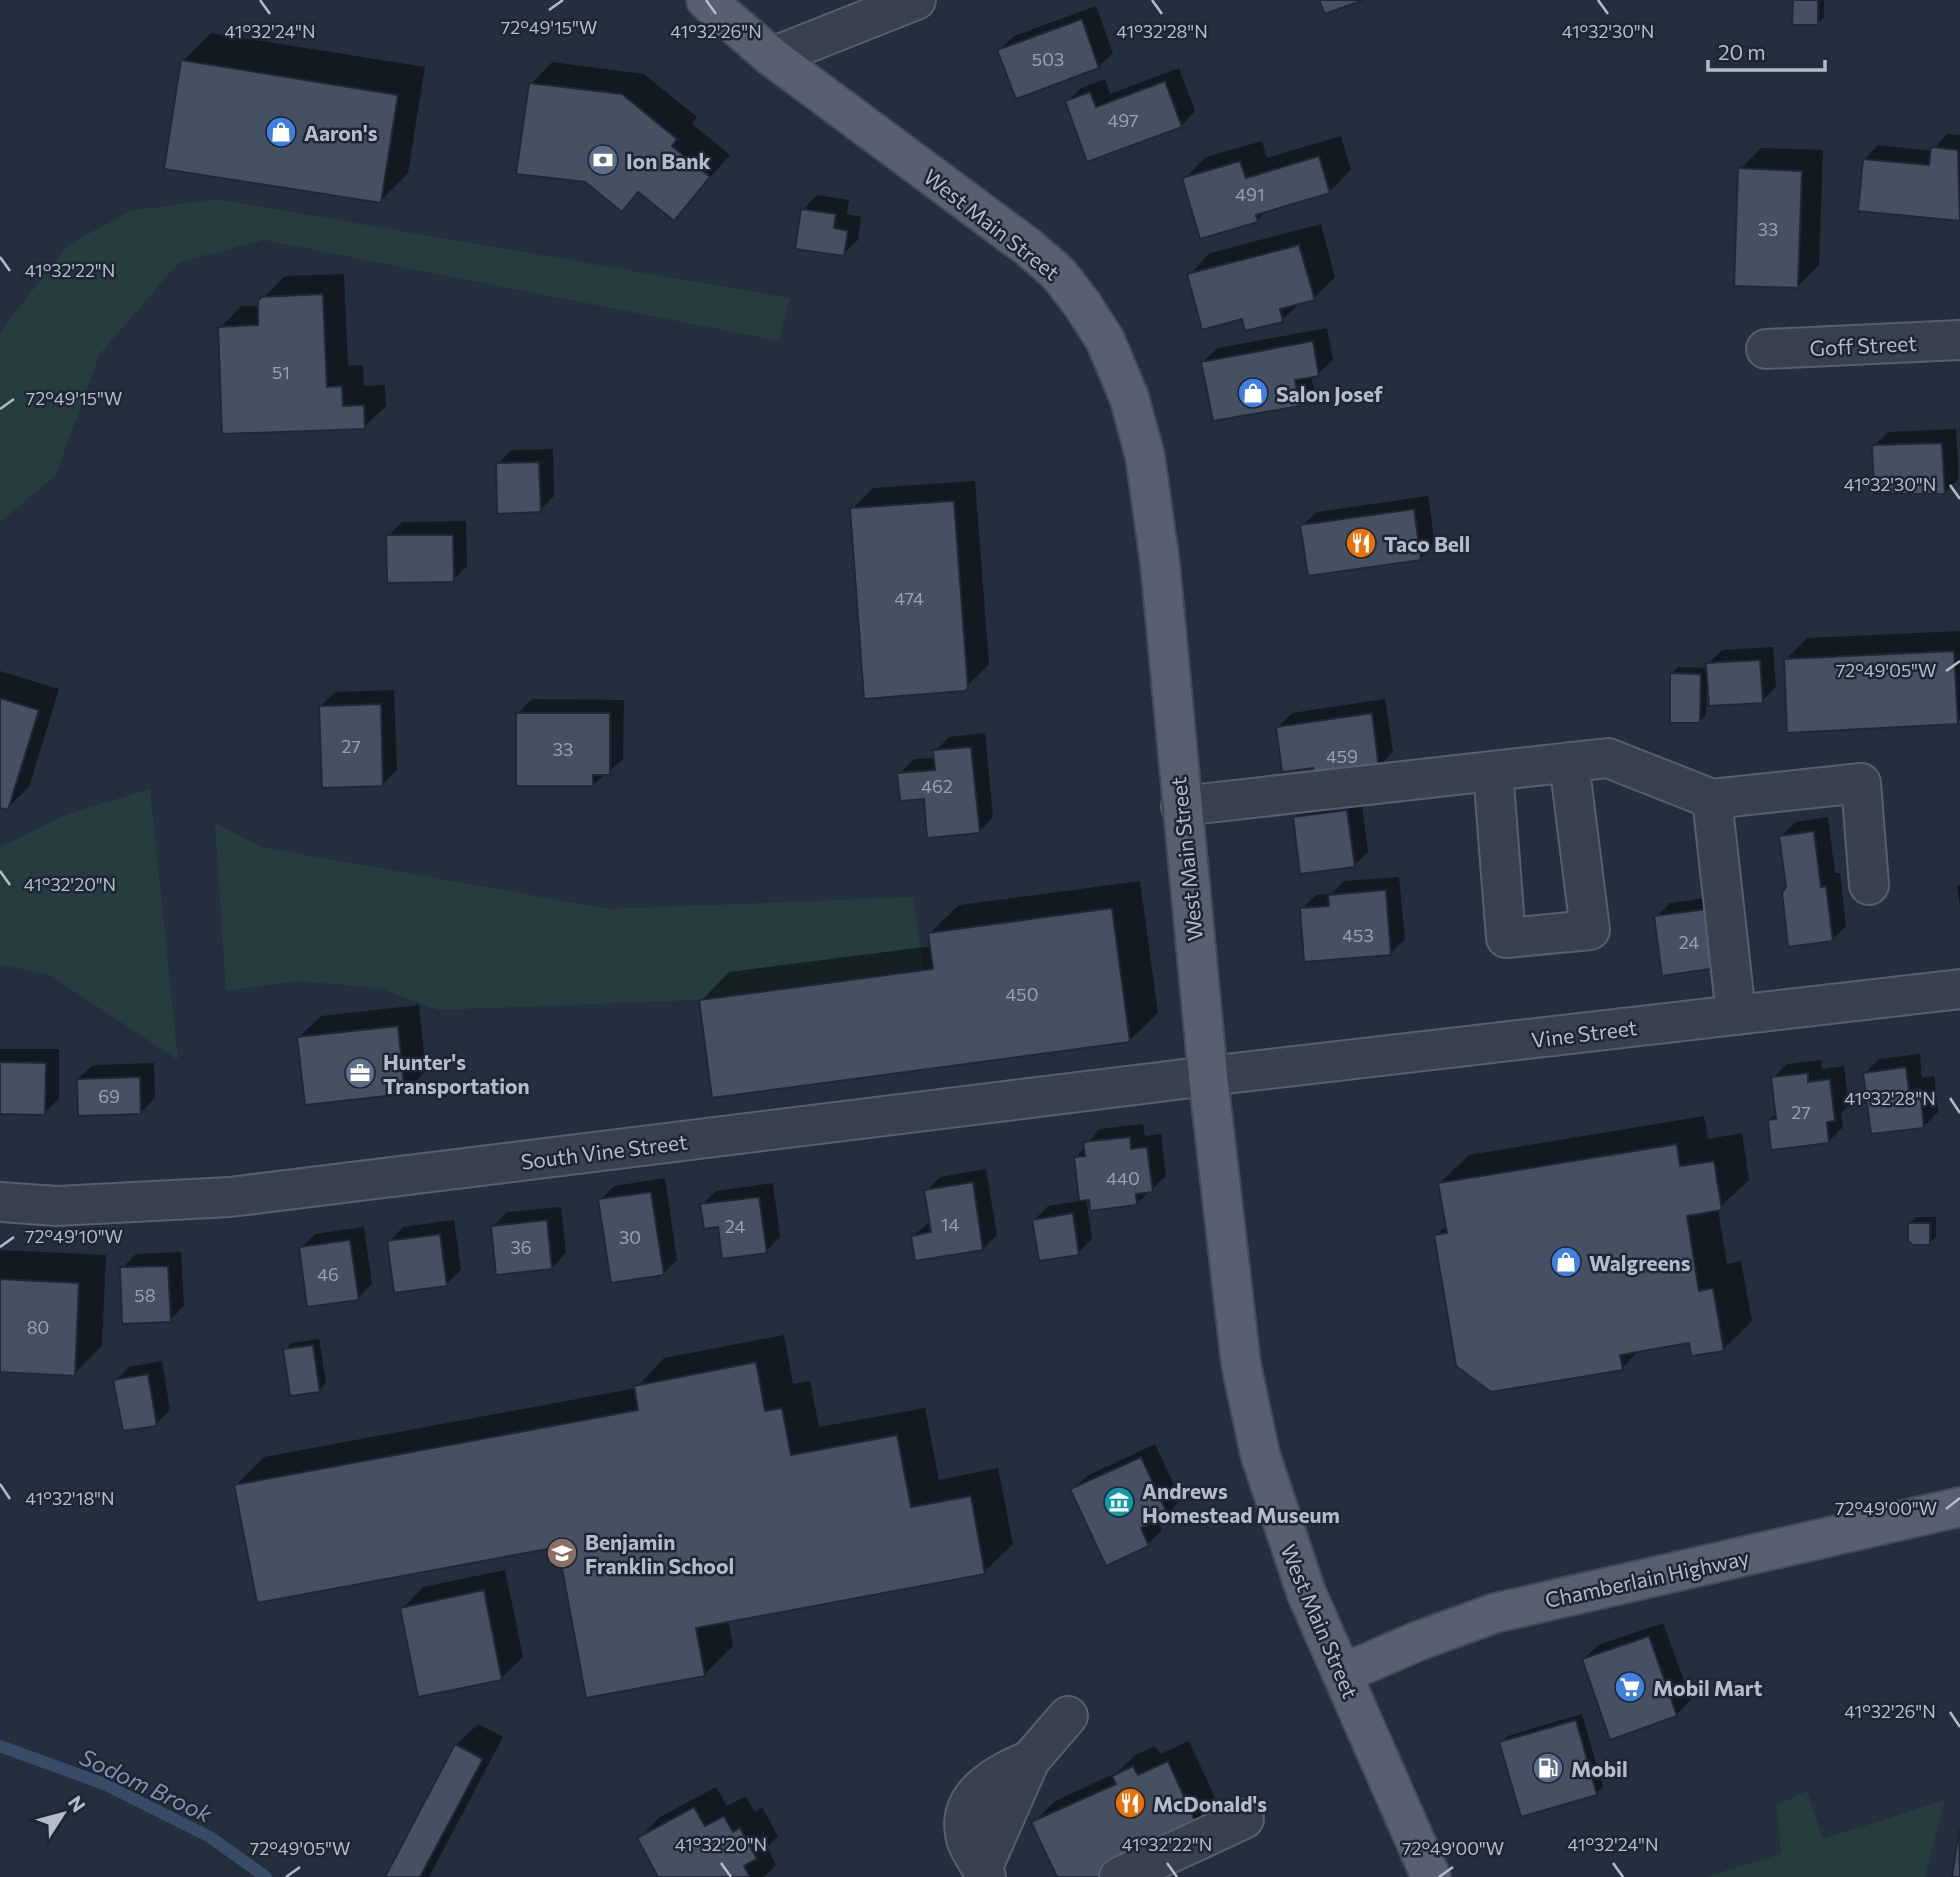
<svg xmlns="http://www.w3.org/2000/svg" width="1960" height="1877" font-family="Commissioner,sans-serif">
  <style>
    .green { fill: #263c3f }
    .shadow { fill: #0007 }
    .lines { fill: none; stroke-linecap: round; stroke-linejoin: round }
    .stream { stroke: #394c67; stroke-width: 12 }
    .building { fill: #455162; stroke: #1f2835; stroke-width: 2 }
    .minor-casing { stroke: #565f6c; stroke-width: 42 }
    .major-casing { stroke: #414a57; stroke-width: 42 }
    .minor { stroke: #38414e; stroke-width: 38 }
    .major { stroke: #56606e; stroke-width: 38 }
    .ticks { fill: none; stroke: #b4bcc9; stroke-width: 2.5 }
    .labels { text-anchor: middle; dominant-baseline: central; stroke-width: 5; stroke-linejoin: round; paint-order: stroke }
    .number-label { font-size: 18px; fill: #98a1af }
    .poi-label { font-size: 21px; font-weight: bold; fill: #b4bcc9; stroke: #1d2633; text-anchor: start }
    .street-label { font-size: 21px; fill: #b4bcc9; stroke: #1d2633 }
    .water-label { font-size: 23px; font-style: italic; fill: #7c92b1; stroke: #1d2633 }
    .ticks-label { font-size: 18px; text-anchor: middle; fill: #b4bcc9; stroke: #1d2633; stroke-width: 5; stroke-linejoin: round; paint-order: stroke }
  </style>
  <rect width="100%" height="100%" fill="#242f3e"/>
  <g class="green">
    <polygon points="216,199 790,298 779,341 264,240 179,262 99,355 56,475 0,522 0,332 68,245 130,211"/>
    <polygon points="150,789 178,1060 48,974 0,965 0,847 68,814"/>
    <polygon points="215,823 261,847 609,909 913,897 924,970 699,1000 438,1010 379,988 298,981 226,991"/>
    <polygon points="1807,1791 1823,1839 1945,1800 1925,1877 1705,1877 1781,1854 1777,1805"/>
  </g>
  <g class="shadow">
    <polygon points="1795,0 1824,0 1824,17 1817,24"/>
    <polygon points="1096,6 1113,53 1098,67 999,50 1014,36"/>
    <polygon points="211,33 425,67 408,173 380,201 183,61"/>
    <polygon points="552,62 644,74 697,117 692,124 730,155 674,218 640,191 622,210 531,84"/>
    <polygon points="1179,68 1195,111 1181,126 1067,102 1081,88 1105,79 1110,94"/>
    <polygon points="1947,134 1960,135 1960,220 1860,210 1864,160 1878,145 1932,151"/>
    <polygon points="1341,136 1351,170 1329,192 1268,210 1257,220 1184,179 1206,157 1262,141 1267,158"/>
    <polygon points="1761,148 1823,150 1819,265 1798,286 1740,169"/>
    <polygon points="817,195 849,200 847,214 861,217 858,240 843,254 803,210"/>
    <polygon points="1321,224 1335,277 1314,298 1301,302 1282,320 1243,317 1189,275 1210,253"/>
    <polygon points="344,274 348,366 363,365 364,386 385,385 386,406 364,427 220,328 241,306 260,306 263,298 285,276"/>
    <polygon points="1327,328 1333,360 1318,374 1311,375 1314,390 1299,404 1203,362 1218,348"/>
    <polygon points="1956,429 1959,478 1945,492 1874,446 1888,432"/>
    <polygon points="553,449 554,496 540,510 497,464 512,450"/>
    <polygon points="975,481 989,664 963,690 852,509 873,488"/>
    <polygon points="1428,496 1435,544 1420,559 1302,526 1317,512"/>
    <polygon points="466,521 467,566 453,580 388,536 402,522"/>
    <polygon points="1960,631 1960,720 1957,723 1785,660 1807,638"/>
    <polygon points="1773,647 1776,687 1762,701 1707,683 1706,715 1700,722 1671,674 1678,667 1708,668 1708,664 1722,650"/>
    <polygon points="0,671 59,689 29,787 7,808 0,806"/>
    <polygon points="394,690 397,770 383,784 321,706 335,692"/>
    <polygon points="532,699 624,700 623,759 593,785 518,713"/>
    <polygon points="1385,699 1393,752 1379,766 1314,766 1278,727 1292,713"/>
    <polygon points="985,733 993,817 979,832 925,797 899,774 914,759 936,758 935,751 949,737"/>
    <polygon points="1361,797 1368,852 1354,866 1295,817 1309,803"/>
    <polygon points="1828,817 1835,873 1840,873 1846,926 1832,940 1788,887 1781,836 1796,822"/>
    <polygon points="1399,877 1405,939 1391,953 1302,909 1316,895 1332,893 1344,881"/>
    <polygon points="1140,881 1158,1013 1129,1041 701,1001 729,972 932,946 930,933 959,905"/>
    <polygon points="1960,884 1960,907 1957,887"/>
    <polygon points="1729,895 1737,951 1656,917 1670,903"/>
    <polygon points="419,1005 426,1071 404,1093 299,1037 321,1016"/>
    <polygon points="0,1049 59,1049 59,1099 44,1113 0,1112"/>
    <polygon points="1920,1054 1922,1078 1934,1076 1938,1112 1924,1126 1865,1073 1879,1059"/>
    <polygon points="1821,1060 1822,1069 1844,1066 1849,1105 1841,1113 1843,1127 1829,1141 1769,1120 1777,1113 1773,1078 1787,1064"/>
    <polygon points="154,1063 155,1098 141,1112 78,1079 93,1065"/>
    <polygon points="1704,1116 1708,1139 1742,1133 1749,1180 1718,1209 1727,1264 1741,1261 1752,1321 1723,1349 1691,1341 1640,1350 1622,1368 1436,1236 1447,1225 1440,1183 1469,1155"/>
    <polygon points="1143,1124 1145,1136 1161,1134 1166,1176 1137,1203 1086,1198 1092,1239 1078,1253 1034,1220 1048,1206 1081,1201 1076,1158 1099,1129"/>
    <polygon points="986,1169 997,1235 983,1249 913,1236 931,1221 926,1191 940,1177"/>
    <polygon points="665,1178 677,1260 663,1274 600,1200 614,1186"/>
    <polygon points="773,1183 780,1237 766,1251 720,1225 702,1205 716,1191"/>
    <polygon points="561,1207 566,1253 552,1268 493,1226 507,1212"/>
    <polygon points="1916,1217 1936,1217 1936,1237 1929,1243 1909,1224"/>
    <polygon points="454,1220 461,1270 446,1284 389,1242 403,1227"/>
    <polygon points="364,1227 372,1284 358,1298 301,1248 315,1234"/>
    <polygon points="0,1250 106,1255 102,1346 74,1374 0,1370"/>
    <polygon points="181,1252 184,1306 170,1320 122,1268 136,1254"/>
    <polygon points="784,1335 793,1384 810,1381 819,1427 925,1408 939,1480 998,1468 1013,1544 984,1572 728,1620 733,1646 705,1674 559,1545 236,1485 264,1457 636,1388 664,1358"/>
    <polygon points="319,1339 326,1383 319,1390 285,1350 291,1343"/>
    <polygon points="162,1361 170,1410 156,1424 115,1381 129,1367"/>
    <polygon points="1155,1444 1181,1500 1167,1514 1157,1518 1162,1530 1148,1544 1072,1490 1087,1476"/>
    <polygon points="505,1570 523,1657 501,1678 402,1609 423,1587"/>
    <polygon points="1663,1623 1691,1700 1676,1715 1584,1659 1598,1645"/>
    <polygon points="1582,1714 1603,1787 1596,1793 1501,1742 1508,1736"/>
    <polygon points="478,1724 503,1737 429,1877 387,1877 456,1745"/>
    <polygon points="1189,1741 1216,1800 1195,1821 1097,1877 1059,1877 1033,1823 1055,1801 1118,1772 1135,1755 1155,1746 1160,1754"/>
    <polygon points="716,1787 727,1806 746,1796 755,1812 762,1807 778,1836 767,1847 776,1865 764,1877 670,1877 639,1839 660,1817"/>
  </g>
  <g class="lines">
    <polyline class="stream" points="0,1746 104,1784 210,1837 266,1877"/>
  </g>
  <g class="building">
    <polygon points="1319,0 1364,0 1325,14"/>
    <polygon points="1793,0 1818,0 1818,25 1792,25"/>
    <polygon points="1082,19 1099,68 1016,99 997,50"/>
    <polygon points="181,60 398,95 381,203 164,169"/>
    <polygon points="1165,81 1182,127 1087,162 1065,101 1090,92 1096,107"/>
    <polygon points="529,83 622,94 677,139 672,146 710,177 674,221 638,192 622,212 585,182 516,174"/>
    <polygon points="1931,147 1958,150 1960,221 1858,211 1863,159 1929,165"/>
    <polygon points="1319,156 1330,193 1256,215 1258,222 1200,239 1182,178 1240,161 1246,178"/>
    <polygon points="1738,168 1802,171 1798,288 1734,286"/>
    <polygon points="801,209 836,214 834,228 848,231 844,256 795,249"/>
    <polygon points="1299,245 1315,300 1280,309 1283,322 1245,331 1242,319 1202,330 1187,274"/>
    <polygon points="323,294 327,387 342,386 343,406 364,405 365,429 222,434 218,327 258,325 258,301 261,297"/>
    <polygon points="1313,341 1319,376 1295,380 1300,406 1213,421 1201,362"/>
    <polygon points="1942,443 1945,494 1874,494 1872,445"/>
    <polygon points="539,462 541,512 497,514 496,463"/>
    <polygon points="954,501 968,688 964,691 864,699 850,508"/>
    <polygon points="1414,509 1421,560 1308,576 1300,525"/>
    <polygon points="386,535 453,535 454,582 387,583"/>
    <polygon points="1954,651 1958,724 1787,733 1784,659"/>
    <polygon points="1760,660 1763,703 1709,706 1706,663"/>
    <polygon points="1670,673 1701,674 1700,723 1670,723"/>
    <polygon points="0,698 39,710 8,810 0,808"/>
    <polygon points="381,704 383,786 322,788 319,706"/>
    <polygon points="516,713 610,713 610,775 593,775 593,786 516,786"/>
    <polygon points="1372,713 1379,768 1314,777 1313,768 1282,772 1276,727"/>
    <polygon points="971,747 980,833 927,838 924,799 900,801 897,773 935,770 933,750"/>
    <polygon points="1347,810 1355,867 1300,874 1293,817"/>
    <polygon points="1814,831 1821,887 1826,886 1833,941 1788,947 1782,893 1786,887 1779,836"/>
    <polygon points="1386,890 1391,955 1304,962 1300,908 1329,906 1328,895"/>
    <polygon points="1112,908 1130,1042 712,1098 699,1000 933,969 928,933"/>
    <polygon points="1715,908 1723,967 1662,976 1654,916"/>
    <polygon points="398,1026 405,1094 305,1105 297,1037"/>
    <polygon points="0,1062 46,1063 45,1115 0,1114"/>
    <polygon points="1906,1067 1909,1091 1920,1089 1924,1128 1871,1134 1863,1073"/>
    <polygon points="1808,1073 1808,1082 1830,1079 1835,1121 1827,1122 1829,1143 1771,1150 1768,1120 1776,1119 1771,1077"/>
    <polygon points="140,1077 141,1114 78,1116 77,1079"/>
    <polygon points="1130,1137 1131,1149 1147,1147 1153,1192 1136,1194 1137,1205 1090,1211 1089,1200 1079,1201 1074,1157 1085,1156 1083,1142"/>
    <polygon points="1677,1144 1680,1166 1714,1161 1722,1210 1687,1216 1699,1291 1713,1288 1724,1351 1691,1356 1689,1343 1620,1355 1623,1370 1491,1392 1456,1366 1434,1235 1447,1233 1438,1183"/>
    <polygon points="973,1182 983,1250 915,1261 911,1236 931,1232 924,1190"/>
    <polygon points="651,1192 664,1275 611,1283 598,1199"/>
    <polygon points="759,1197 767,1253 722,1259 718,1227 704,1229 700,1204"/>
    <polygon points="1073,1213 1079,1255 1039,1261 1032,1220"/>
    <polygon points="547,1220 552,1269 496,1275 491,1226"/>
    <polygon points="1908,1223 1930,1223 1930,1245 1913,1245 1908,1241"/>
    <polygon points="440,1234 447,1286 394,1293 387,1241"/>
    <polygon points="350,1240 359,1300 307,1307 299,1247"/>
    <polygon points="168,1266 171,1322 122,1324 120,1267"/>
    <polygon points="0,1279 79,1283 75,1376 0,1372"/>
    <polygon points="313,1345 320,1392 290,1396 283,1349"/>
    <polygon points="756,1362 765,1411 782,1408 791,1455 897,1435 911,1507 971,1496 985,1574 696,1628 705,1676 586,1698 558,1547 257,1603 234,1485 638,1410 634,1386"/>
    <polygon points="148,1374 157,1426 123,1431 113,1380"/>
    <polygon points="1141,1457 1168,1515 1141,1528 1149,1546 1106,1566 1070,1489"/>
    <polygon points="484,1590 502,1680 418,1697 400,1608"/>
    <polygon points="1649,1636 1677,1716 1610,1740 1582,1659"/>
    <polygon points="1576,1720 1597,1795 1521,1817 1499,1742"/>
    <polygon points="455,1744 483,1759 420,1877 385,1877"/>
    <polygon points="1168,1761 1196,1823 1101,1877 1057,1877 1031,1822 1116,1784 1112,1776 1133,1766 1138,1775"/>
    <polygon points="694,1807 705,1826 724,1816 733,1832 740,1828 757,1859 744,1866 750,1877 658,1877 637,1838"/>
    <polygon points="1959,1829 1960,1877 1952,1877"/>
  </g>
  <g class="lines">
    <g class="minor-casing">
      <g id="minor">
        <polyline points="772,57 916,0"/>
        <polyline points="1766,349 1960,340"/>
        <polyline points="1493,771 1506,938 1590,930 1569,762"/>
        <polyline points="1712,799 1736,1015"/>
        <polyline points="1181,806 1608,758 1712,799 1861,783 1869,885"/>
        <polyline points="0,1202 57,1206 230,1197 1208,1076 1960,989"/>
        <path d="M982 1869C977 1860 969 1849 966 1839 955 1794 998 1774 1030 1760"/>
        <polyline points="986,1877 982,1869 1030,1760 1068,1716"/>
        <polyline points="1119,1877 1244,1819"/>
      </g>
    </g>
    <g class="major-casing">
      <g id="major">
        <polyline points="706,0 772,57 1028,247 1058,273 1082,304 1105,340 1129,397 1145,456 1160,563 1208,1076 1241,1364 1260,1454 1306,1592 1431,1877"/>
        <polyline points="1342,1674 1418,1641 1495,1613 1960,1507"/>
      </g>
    </g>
    <use href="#minor" class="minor"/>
    <use href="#major" class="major"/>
  </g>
  <path class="ticks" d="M260 0 270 14M706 0 716 14M1152 0 1162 14M1598 0 1608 14M549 10 563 0M0 257 10 271M0 409 14 399M1950 485 1960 499M1946 671 1960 661M0 871 10 885M1950 1098 1960 1113M0 1247 14 1237M0 1484 10 1499M1946 1509 1960 1498M1950 1712 1960 1727M721 1863 731 1877M1167 1863 1177 1877M1613 1863 1623 1877M286 1877 300 1867M1439 1877 1453 1867"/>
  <defs>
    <g id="shop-disc" transform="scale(1.575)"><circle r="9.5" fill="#3f7fe0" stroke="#1d2633"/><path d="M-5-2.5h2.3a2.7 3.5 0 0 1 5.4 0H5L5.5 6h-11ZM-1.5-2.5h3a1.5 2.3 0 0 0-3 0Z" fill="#fff"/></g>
    <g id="bank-disc" transform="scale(1.575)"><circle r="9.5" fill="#5c6f8a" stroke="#1d2633"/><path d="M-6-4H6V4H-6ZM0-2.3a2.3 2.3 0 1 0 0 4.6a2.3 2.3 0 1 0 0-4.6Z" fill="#fff"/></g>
    <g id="restaurant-disc" transform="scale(1.575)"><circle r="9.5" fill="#e8710a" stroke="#1d2633"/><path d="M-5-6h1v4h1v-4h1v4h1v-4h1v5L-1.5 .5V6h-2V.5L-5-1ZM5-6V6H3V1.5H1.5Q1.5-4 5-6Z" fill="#fff"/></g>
    <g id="office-disc" transform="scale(1.575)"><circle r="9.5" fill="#5c6f8a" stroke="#1d2633"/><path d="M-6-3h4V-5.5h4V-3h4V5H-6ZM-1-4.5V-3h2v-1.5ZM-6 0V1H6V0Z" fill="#fff"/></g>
    <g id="museum-disc" transform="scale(1.575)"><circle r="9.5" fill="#0f9aa8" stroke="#1d2633"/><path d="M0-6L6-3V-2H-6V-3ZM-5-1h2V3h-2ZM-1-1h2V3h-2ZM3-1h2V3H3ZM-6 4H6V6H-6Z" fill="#fff"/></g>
    <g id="school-disc" transform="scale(1.575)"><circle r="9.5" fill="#8d6e63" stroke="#1d2633"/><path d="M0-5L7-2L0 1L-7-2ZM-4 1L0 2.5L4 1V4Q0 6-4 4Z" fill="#fff"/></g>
    <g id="supermarket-disc" transform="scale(1.575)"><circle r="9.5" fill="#3f7fe0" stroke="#1d2633"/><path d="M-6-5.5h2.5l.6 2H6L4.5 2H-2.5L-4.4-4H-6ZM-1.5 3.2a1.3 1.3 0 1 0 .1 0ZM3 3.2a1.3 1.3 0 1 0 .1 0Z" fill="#fff"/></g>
    <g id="fuel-disc" transform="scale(1.575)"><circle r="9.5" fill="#5c6f8a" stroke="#1d2633"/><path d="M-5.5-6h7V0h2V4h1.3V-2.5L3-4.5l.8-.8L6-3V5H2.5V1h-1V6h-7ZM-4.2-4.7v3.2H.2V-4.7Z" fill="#fff"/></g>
  </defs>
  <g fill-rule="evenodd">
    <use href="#shop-disc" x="281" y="132"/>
    <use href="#bank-disc" x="603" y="160"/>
    <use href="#shop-disc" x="1253" y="393"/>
    <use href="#restaurant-disc" x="1361" y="543"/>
    <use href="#office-disc" x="360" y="1073"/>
    <use href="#shop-disc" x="1566" y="1262"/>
    <use href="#museum-disc" x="1119" y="1502"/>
    <use href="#school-disc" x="562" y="1553"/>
    <use href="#supermarket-disc" x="1630" y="1687"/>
    <use href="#fuel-disc" x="1548" y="1768"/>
    <use href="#restaurant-disc" x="1130" y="1803"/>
  </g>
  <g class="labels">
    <g class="number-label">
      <text x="1048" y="59">503</text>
      <text x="1123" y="120">497</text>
      <text x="1250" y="194">491</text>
      <text x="1768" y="229">33</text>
      <text x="281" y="372">51</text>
      <text x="909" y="598">474</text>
      <text x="351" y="746">27</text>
      <text x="563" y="749">33</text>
      <text x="1342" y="756">459</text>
      <text x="937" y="786">462</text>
      <text x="1358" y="935">453</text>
      <text x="1689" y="942">24</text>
      <text x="1022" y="994">450</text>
      <text x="109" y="1096">69</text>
      <text x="1801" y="1112">27</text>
      <text x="1123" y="1178">440</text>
      <text x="950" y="1224">14</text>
      <text x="735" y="1226">24</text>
      <text x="630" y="1237">30</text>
      <text x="521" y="1247">36</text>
      <text x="328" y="1274">46</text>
      <text x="145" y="1295">58</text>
      <text x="38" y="1327">80</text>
    </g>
    <g class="poi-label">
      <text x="304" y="132">Aaron's</text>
      <text x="626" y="160">Ion Bank</text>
      <text x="1276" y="393">Salon Josef</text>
      <text x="1384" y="543">Taco Bell</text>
      <text x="383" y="1061">Hunter's<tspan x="383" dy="24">Transportation</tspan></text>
      <text x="1589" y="1262">Walgreens</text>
      <text x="1142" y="1490">Andrews<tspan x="1142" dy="24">Homestead Museum</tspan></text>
      <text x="585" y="1541">Benjamin<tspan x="585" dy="24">Franklin School</tspan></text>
      <text x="1653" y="1687">Mobil Mart</text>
      <text x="1571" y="1768">Mobil</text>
      <text x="1153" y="1803">McDonald's</text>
    </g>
    <g class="street-label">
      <text transform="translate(992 224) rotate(38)">West Main Street</text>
      <text transform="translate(1863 345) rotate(-3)">Goff Street</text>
      <text transform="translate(1186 859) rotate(-96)">West Main Street</text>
      <text transform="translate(1584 1033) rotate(-7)">Vine Street</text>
      <text transform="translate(604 1151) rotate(-7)">South Vine Street</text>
      <text transform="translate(1647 1578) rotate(-12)">Chamberlain Highway</text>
      <text transform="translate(1320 1621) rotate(67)">West Main Street</text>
    </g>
    <g class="water-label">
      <text transform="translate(146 1785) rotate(25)">Sodom Brook</text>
    </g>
  </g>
  <g class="ticks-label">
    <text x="549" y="34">72°49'15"W</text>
    <text x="270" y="38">41°32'24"N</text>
    <text x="716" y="38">41°32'26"N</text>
    <text x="1162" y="38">41°32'28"N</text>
    <text x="1608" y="38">41°32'30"N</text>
    <text x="70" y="277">41°32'22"N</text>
    <text x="74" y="405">72°49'15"W</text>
    <text x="1890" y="491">41°32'30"N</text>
    <text x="1886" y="677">72°49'05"W</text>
    <text x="70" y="891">41°32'20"N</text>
    <text x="1890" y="1105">41°32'28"N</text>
    <text x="74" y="1243">72°49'10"W</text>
    <text x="70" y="1505">41°32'18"N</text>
    <text x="1886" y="1515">72°49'00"W</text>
    <text x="1890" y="1718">41°32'26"N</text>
    <text x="721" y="1851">41°32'20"N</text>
    <text x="1167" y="1851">41°32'22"N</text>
    <text x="1613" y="1851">41°32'24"N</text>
    <text x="300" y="1855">72°49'05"W</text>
    <text x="1453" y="1855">72°49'00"W</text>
  </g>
  <g transform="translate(63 1814) rotate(54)" stroke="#1d2633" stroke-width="5" paint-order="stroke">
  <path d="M0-5L12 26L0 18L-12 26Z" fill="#b4bcc9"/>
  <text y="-10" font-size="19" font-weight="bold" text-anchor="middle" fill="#b4bcc9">N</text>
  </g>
  <path d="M1708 60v10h117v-10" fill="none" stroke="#b4bcc9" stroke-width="3.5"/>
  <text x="1718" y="60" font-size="21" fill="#b4bcc9" stroke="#1d2633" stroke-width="5" paint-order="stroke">20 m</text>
</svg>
